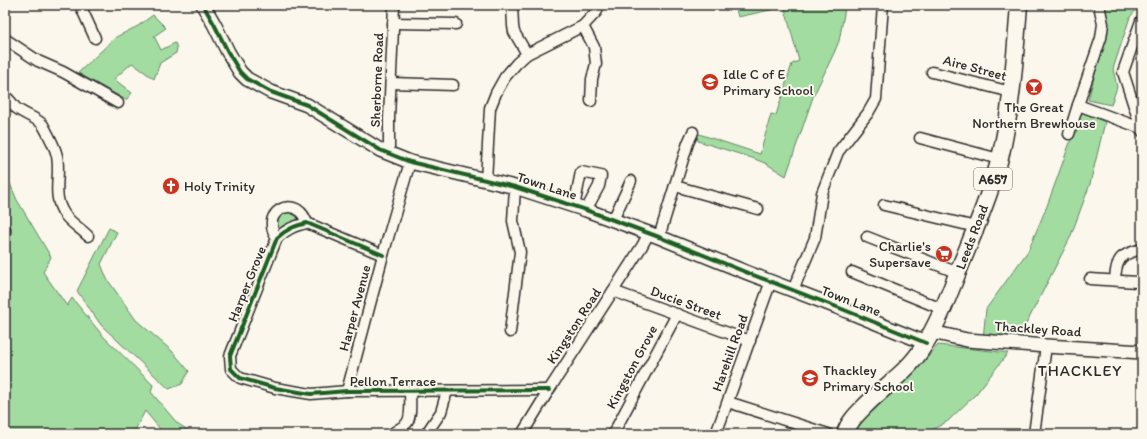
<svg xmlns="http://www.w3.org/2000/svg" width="1147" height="439" font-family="Itim,sans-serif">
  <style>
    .green { fill: #a2dca1; stroke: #668466 }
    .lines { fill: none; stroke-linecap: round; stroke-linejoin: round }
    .minor-casing { stroke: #2b2b2b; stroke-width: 13 }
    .tertiary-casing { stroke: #2b2b2b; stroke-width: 16 }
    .primary-casing { stroke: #2b2b2b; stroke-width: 19 }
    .minor { stroke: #fbf7ec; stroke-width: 10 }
    .tertiary { stroke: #fbf7ec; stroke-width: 13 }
    .primary { stroke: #fbf7ec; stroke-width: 16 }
    .cycleway-casing { stroke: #fbf7ec; stroke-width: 6 }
    .cycleway { stroke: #1b5e20; stroke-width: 4 }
    .labels { text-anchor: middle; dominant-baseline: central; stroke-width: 4; stroke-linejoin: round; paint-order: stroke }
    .shield { fill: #fbf7ec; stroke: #696865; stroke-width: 1 }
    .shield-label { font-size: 13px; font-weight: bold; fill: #2b2b2b }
    .street-label { font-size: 14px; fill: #2b2b2b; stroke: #fbf7ec }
    .poi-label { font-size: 14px; fill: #2b2b2b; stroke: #fbf7ec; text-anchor: start }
    .quarter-label { font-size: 16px; letter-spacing: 1px; fill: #2b2b2b; stroke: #fbf7ec }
  </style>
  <rect width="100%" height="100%" fill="#fbf7ec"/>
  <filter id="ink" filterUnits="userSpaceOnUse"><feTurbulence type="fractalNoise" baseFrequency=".025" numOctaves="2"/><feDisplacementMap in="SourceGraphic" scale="8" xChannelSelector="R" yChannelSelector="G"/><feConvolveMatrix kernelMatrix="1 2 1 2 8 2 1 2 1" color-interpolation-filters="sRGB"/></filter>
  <g filter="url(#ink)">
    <g class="green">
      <polygon points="735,5 774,5 775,9 738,17"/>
      <polygon points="784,5 845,5 844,14 839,41 834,53 813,97 786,176 765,163 752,158 698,141 696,133 760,154 771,114 776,115 792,64 799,61"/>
      <polygon points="1104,5 1140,5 1130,17 1113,69 1117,87 1111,105 1088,100 1108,25"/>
      <polygon points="153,15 166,28 154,36 161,50 175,43 177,48 176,53 160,63 154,79 132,63 114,79 132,93 126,100 78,73 116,37 138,26"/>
      <polygon points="1081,112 1105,122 1090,184 1070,238 1018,340 983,339 986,309 1028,251 1047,206"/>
      <polygon points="5,172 17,200 51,257 43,272 67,306 72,298 103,336 153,385 151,392 177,423 194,434 169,434 160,429 145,411 133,434 5,434 5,237 12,233 5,217"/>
      <polygon points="294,211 301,219 299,221 279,231 277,230 275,220 281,213"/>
      <polygon points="109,228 117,232 101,264 107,279 136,320 172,351 189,371 182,384 169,389 101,325 77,291"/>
      <path d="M938 345 1008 353 976 394 948 421 925 434H854C861 416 884 400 898 387 913 374 926 360 938 345Z"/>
    </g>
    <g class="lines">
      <g class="minor-casing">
        <g id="minor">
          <polyline points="80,5 95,38"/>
          <polyline points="512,5 513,26 514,32 527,54"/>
          <polyline points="1141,21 1123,72 1142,131"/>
          <polyline points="393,23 456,24"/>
          <polyline points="583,26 594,47 596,64 592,79 591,101"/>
          <polyline points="5,39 38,61 63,72 118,103"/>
          <polyline points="932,72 1011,92"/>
          <polyline points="391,83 453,85"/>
          <path d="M5 96C9 99 12 103 15 107 22 114 38 118 43 125 48 134 55 146 57 156 61 177 51 196 65 215 71 223 81 229 88 236"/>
          <polyline points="1078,105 1141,128"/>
          <polyline points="1069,134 1078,105 1101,38 1103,24 1099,5"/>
          <polyline points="920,138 999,159"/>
          <polyline points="389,154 389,118 394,6"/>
          <polyline points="486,181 490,108 496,93 505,77 517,63 527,54 583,26 597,11"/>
          <polyline points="675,186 758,209"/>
          <polyline points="884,205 976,227"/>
          <polyline points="574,207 581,172 601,176 599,186 586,210"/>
          <polyline points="613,220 631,181"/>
          <polyline points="5,229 5,230"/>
          <polyline points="659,237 688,143 693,132"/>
          <polyline points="867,237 958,273"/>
          <path d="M277 238C275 234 272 231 272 226 270 212 286 202 298 210 303 213 305 218 307 223"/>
          <path d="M383 255 307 223C294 226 287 229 277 238L230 356 231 369 240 378 275 388 311 394 347 391 549 390"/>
          <polyline points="852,272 942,309"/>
          <polyline points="1090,279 1137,282"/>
          <path d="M1115 280C1116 258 1121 254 1142 249"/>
          <polyline points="793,290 815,238 822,193 838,152 868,113 876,99 883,5"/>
          <polyline points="613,291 750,341"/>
          <polyline points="510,332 520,252 513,221 515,187"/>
          <polyline points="347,391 383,255 410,162"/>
          <polyline points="728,402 828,434"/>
          <path d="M392 434C396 430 402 428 406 424 412 418 410 400 410 391"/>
          <polyline points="426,434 441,412 447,391"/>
          <polyline points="522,434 549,390 642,246 649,233"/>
          <polyline points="613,434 677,314"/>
          <polyline points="716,434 771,281"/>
          <polyline points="1034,434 1046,346"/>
        </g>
      </g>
      <g class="tertiary-casing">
        <g id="tertiary">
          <polyline points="203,5 214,24 228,52 240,72 247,79 271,92 307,105 380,150 410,162 515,187 586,210 659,237 748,273 837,307 926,343"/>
          <polyline points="932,332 967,340 1046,346 1142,352"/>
        </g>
      </g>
      <g class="primary-casing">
        <path id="primary" d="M845 434C848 423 856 415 864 407 883 387 909 371 923 347 939 322 949 294 960 267 974 232 990 196 1000 158 1012 108 1015 56 1019 5"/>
      </g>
      <use href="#minor" class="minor"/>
      <use href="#tertiary" class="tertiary"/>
      <use href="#primary" class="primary"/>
      <g class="cycleway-casing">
        <g id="cycleway">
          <polyline points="203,5 214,24 228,52 240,72 247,79 271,92 307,105 380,150 410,162 515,187 586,210 659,237 748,273 837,307 926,343"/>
          <path d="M383 255 307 223C294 226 287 229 277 238L230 356 231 369 240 378 275 388 311 394 347 391 549 390"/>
        </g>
      </g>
      <use href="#cycleway" class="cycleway"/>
    </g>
  </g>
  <defs>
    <g id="school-disc" transform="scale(0.9)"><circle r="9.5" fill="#c8321e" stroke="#fbf7ec"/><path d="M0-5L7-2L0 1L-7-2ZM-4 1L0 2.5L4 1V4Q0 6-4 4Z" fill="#fff"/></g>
    <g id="bar-disc" transform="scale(0.9)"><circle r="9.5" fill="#c8321e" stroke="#fbf7ec"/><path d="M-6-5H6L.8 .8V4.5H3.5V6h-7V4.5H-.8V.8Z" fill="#fff"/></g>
    <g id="church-disc" transform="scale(0.9)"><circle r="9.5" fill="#c8321e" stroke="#fbf7ec"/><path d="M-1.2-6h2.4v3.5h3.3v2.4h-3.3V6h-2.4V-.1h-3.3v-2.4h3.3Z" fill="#fff"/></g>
    <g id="supermarket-disc" transform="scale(0.9)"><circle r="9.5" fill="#c8321e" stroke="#fbf7ec"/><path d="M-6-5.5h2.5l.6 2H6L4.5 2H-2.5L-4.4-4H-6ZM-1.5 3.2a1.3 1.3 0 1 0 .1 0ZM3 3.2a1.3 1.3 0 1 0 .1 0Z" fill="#fff"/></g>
  </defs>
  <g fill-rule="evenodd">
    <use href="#school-disc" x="710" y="82"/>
    <use href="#bar-disc" x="1034" y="87"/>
    <use href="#church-disc" x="171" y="186"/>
    <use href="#supermarket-disc" x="944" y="254"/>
    <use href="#school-disc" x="810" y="378"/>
  </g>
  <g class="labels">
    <rect class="shield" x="974" y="168" width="38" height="22" rx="3"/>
    <g class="shield-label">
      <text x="993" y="179">A657</text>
    </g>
    <g class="street-label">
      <text transform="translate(975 68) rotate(15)">Aire Street</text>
      <text transform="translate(377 80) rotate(-88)">Sherborne Road</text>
      <text transform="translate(547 186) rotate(18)">Town Lane</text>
      <text transform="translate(972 237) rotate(-69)">Leeds Road</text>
      <text transform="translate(247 284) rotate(-68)">Harper Grove</text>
      <text transform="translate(851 301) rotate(21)">Town Lane</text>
      <text transform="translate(686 303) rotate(20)">Ducie Street</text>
      <text transform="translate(355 308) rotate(-75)">Harper Avenue</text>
      <text transform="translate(574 326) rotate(-57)">Kingston Road</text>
      <text transform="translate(1038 329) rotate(4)">Thackley Road</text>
      <text transform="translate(730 353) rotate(-70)">Harehill Road</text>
      <text transform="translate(632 367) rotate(-62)">Kingston Grove</text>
      <text x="393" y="381">Pellon Terrace</text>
    </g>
    <g class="poi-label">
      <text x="723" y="74">Idle C of E<tspan x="723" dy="16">Primary School</tspan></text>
      <text x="1034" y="107" text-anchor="middle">The Great<tspan x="1034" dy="16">Northern Brewhouse</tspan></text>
      <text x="184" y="186">Holy Trinity</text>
      <text x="931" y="246" text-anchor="end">Charlie's<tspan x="931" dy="16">Supersave</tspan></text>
      <text x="823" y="370">Thackley<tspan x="823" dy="16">Primary School</tspan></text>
    </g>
    <g class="quarter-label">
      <text x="1080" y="370">THACKLEY</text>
    </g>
  </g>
  <rect width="1147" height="439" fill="none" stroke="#fbf7ec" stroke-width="20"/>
  <rect x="10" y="10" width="1127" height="419" fill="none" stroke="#2b2b2b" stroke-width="1.5" filter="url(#ink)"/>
</svg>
